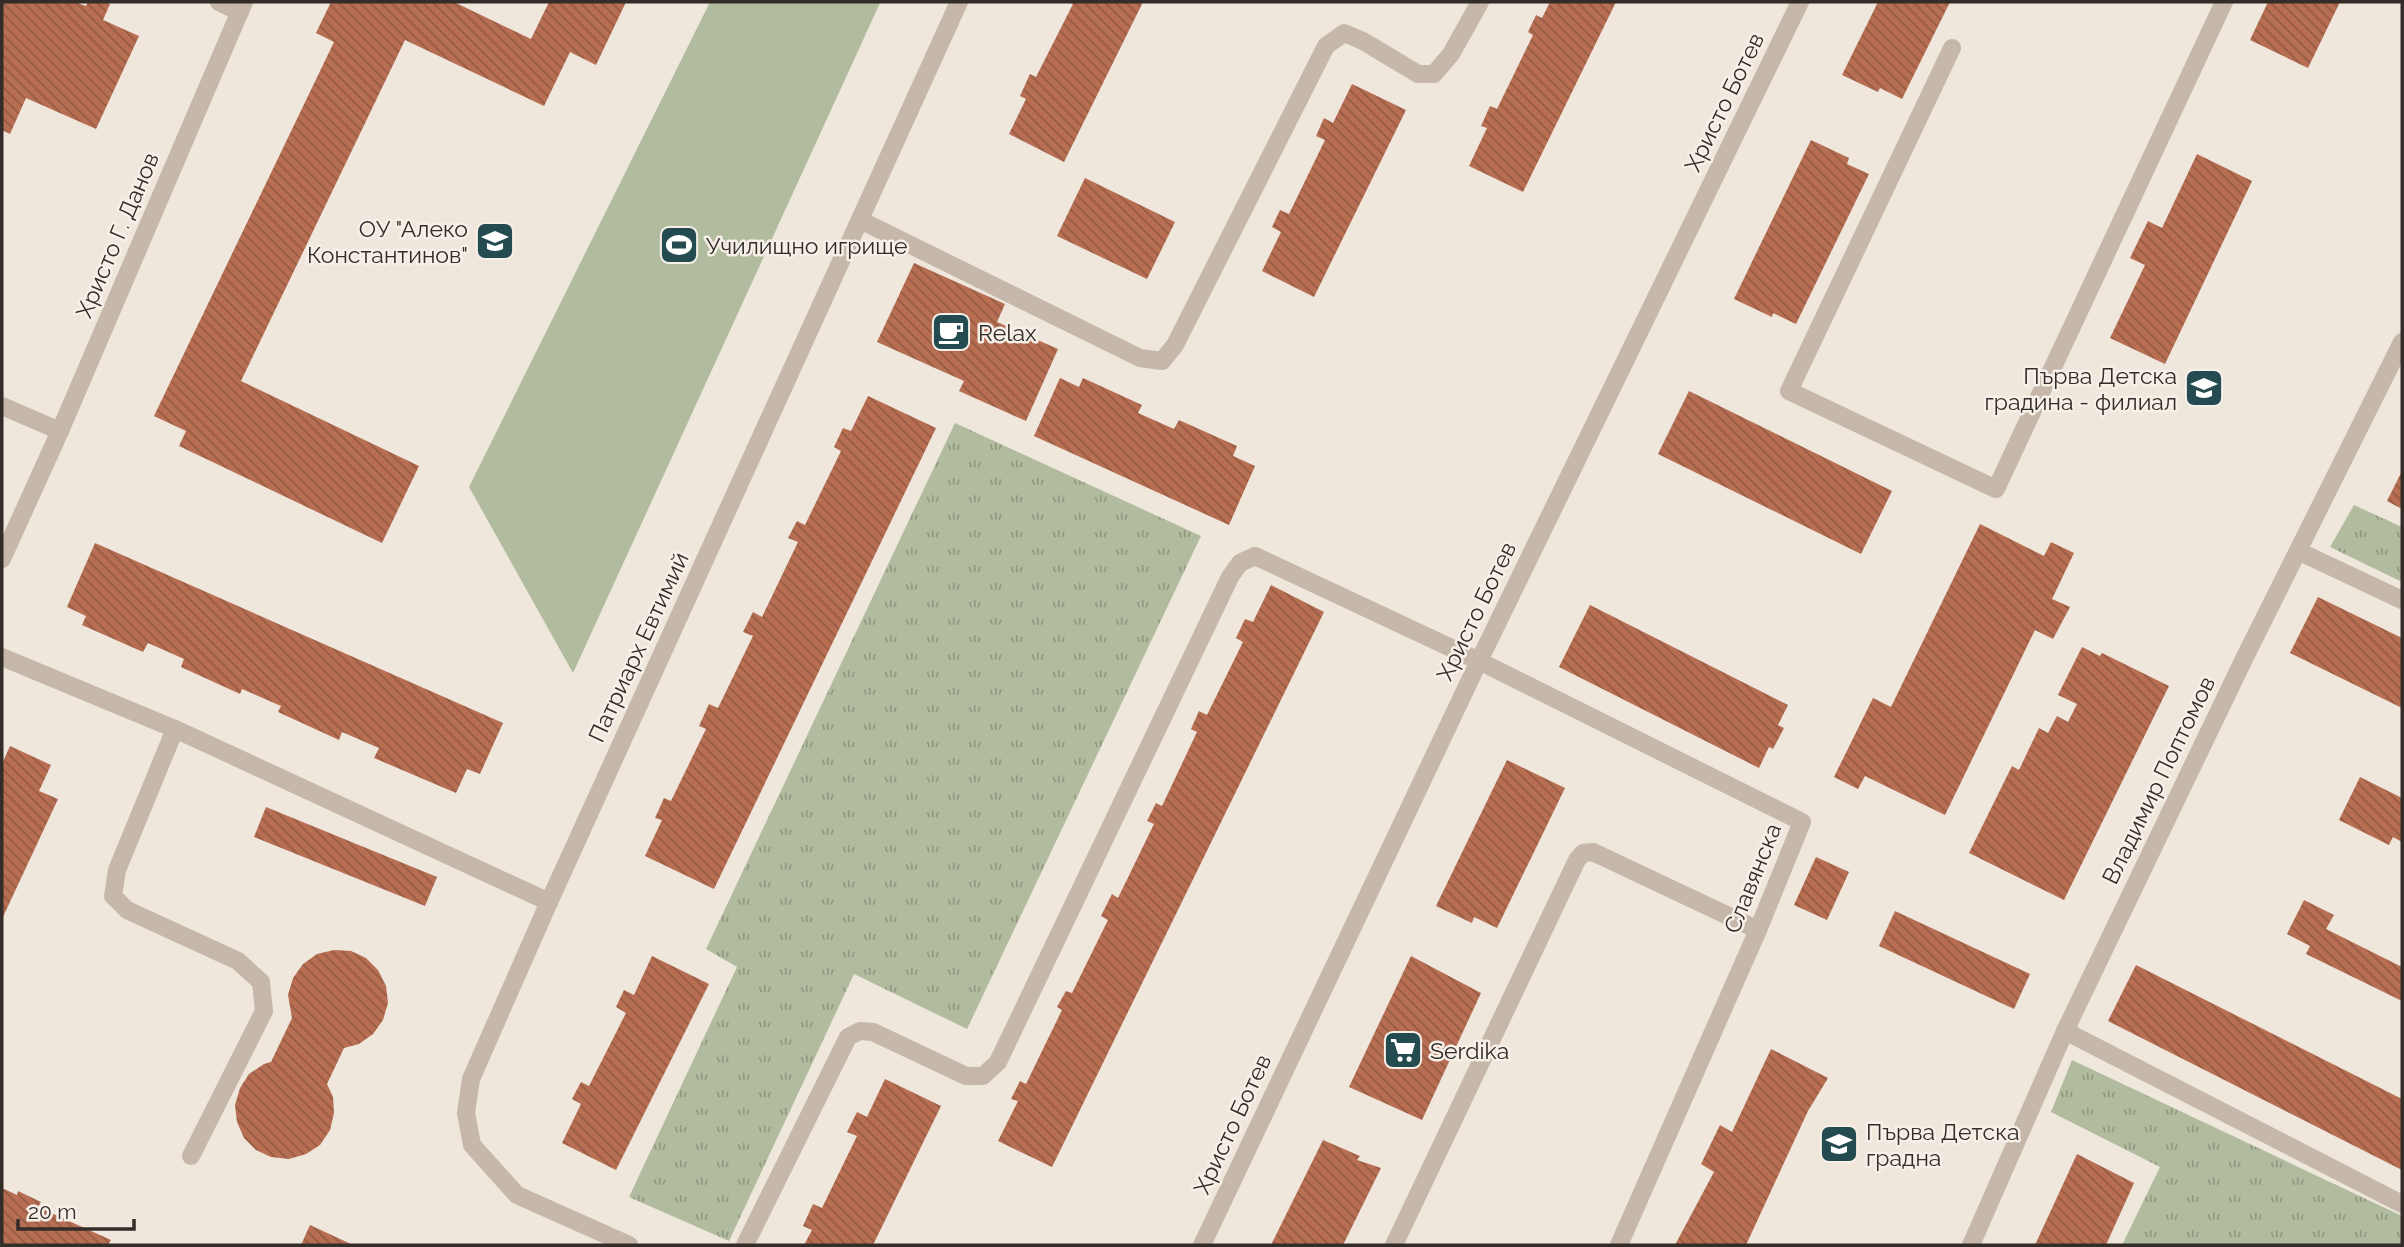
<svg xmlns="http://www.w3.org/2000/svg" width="2404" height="1247" font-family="Raleway,sans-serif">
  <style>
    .grass { fill: url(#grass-tufts) }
    .pitch { fill: #b1bc9e }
    .building { fill: url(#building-back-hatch) }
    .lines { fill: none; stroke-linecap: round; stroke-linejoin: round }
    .minor { stroke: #c5b7a9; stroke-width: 18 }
    .labels { text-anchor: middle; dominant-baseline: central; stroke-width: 5; stroke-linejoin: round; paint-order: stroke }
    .street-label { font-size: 23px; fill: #332c28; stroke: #f7f0e8 }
    .poi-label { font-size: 23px; fill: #332c28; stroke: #f7f0e8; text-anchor: start }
  </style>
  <defs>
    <pattern id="grass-tufts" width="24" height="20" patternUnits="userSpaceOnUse" patternTransform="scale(1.75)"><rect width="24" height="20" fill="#b1bc9e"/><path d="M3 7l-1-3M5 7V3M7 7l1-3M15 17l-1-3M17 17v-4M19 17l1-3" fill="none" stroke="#919981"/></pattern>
    <pattern id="building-back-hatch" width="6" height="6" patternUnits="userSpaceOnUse" patternTransform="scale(1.75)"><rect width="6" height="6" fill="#b76e52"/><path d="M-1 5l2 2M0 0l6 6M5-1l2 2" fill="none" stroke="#955b44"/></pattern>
  </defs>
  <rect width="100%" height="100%" fill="#efe6dc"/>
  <g class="grass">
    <polygon points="955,423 1201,536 967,1029 854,974 729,1241 629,1197 737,967 706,949"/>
    <polygon points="2354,505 2402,527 2402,582 2330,547"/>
    <polygon points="2072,1060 2402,1216 2402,1245 2122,1245 2160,1167 2051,1112"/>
  </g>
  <polygon class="pitch" points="710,2 880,3 573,673 469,487"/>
  <g class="building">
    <polygon points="2,2 75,2 86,6 88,2 104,2 110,4 103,20 139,36 96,129 26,98 10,134 2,130"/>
    <polygon points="331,2 454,2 531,39 549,2 626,2 596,65 570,52 544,106 405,40 241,381 419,466 382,543 179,446 186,431 154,416 334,42 316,33"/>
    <polygon points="1069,2 1143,2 1064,162 1009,134 1026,99 1020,96 1030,74 1036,77 1073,4"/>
    <polygon points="1550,2 1616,2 1523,192 1469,166 1487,128 1481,126 1490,106 1497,109 1533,35 1528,32 1536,15 1542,18"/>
    <polygon points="1878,2 1950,2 1902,99 1880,88 1878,92 1842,75"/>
    <polygon points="2268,2 2340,2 2308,68 2250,40"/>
    <polygon points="1352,84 1406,110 1314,297 1262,271 1281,232 1272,227 1280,210 1289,214 1325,140 1316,136 1324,118 1333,123"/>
    <polygon points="1811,140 1849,158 1847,164 1869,174 1796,324 1773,313 1772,317 1734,299"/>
    <polygon points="2197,154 2252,181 2165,364 2110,338 2145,265 2130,258 2148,221 2162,228"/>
    <polygon points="1085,178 1175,222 1147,279 1057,236"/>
    <polygon points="914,263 1005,304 997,322 1058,349 1026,421 959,391 964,381 877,342"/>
    <polygon points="1060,378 1079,387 1083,378 1142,405 1138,413 1174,429 1179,420 1237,446 1233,456 1255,466 1229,525 1034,436"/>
    <polygon points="1689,391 1892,491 1861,554 1658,454"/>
    <polygon points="868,396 936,428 714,889 645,856 662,820 655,818 664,798 671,801 706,729 699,726 709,704 718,708 753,636 743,632 753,612 762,617 798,542 788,538 797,521 805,525 841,451 834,447 843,428 851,431"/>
    <polygon points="2402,471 2402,509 2387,501"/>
    <polygon points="1980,524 2044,556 2051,542 2074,553 2052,599 2070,607 2053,639 2035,630 1945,815 1865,776 1858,789 1834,777 1873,698 1891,707"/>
    <polygon points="95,543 503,723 480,774 467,769 456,793 374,758 379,748 342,732 339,740 278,712 281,706 242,689 240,694 181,667 184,659 148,643 143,652 82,625 86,616 67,607"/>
    <polygon points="1271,585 1324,612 1052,1167 998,1141 1018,1101 1011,1099 1020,1081 1026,1084 1062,1010 1057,1007 1066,991 1072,993 1108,920 1101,916 1112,894 1118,898 1154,824 1147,821 1156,803 1162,806 1197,732 1191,729 1199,711 1207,715 1243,642 1236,638 1245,619 1253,622"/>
    <polygon points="2318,597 2402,638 2402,708 2290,653"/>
    <polygon points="1590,605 1788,705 1778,725 1784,728 1773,749 1769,747 1759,768 1559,667"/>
    <polygon points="2082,647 2100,656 2102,653 2169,686 2064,900 1969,853 2012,766 2019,770 2039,728 2048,733 2057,716 2068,722 2077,704 2058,695"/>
    <polygon points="10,746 51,765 39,791 58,799 2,919 2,764"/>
    <polygon points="1507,760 1565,788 1497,928 1474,917 1472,923 1436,906"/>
    <polygon points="2360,777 2402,798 2402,842 2393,837 2389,845 2339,820"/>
    <polygon points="266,807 437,877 425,906 254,837"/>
    <polygon points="1816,857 1849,872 1827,920 1794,905"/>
    <polygon points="2304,900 2334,915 2326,929 2402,967 2402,1001 2306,954 2310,946 2287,934"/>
    <polygon points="1895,911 2030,974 2014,1009 1879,946"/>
    <polygon points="334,950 351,951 366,958 378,970 386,986 388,1003 383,1020 373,1034 359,1044 344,1048 327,1084 333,1097 334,1113 330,1130 320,1145 306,1154 289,1159 271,1157 256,1150 244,1138 237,1122 235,1105 240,1088 249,1074 264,1064 271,1062 292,1018 288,995 293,978 303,964 317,954"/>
    <polygon points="652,956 709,984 616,1170 562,1143 581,1104 572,1099 581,1082 589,1086 626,1013 616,1007 624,990 634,995"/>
    <polygon points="1411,956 1481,993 1422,1120 1349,1087"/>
    <polygon points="2136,965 2402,1099 2402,1170 2108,1021"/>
    <polygon points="1771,1049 1828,1078 1808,1111 1746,1245 1675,1245 1714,1172 1701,1164 1720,1125 1732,1132"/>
    <polygon points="885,1079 941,1106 873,1245 804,1245 812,1230 803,1226 813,1204 822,1208 857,1136 847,1132 857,1112 867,1117"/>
    <polygon points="1323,1140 1360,1156 1357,1160 1381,1168 1343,1245 1271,1245"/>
    <polygon points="2077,1154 2134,1183 2106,1245 2035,1245"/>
    <polygon points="2,1188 17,1195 18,1191 41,1202 38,1207 111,1240 108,1245 2,1245"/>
    <polygon points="310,1225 353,1245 301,1245"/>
  </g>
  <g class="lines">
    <g class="minor">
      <polyline points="219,2 240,12"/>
      <polyline points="1952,48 1789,391 1996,489 2224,2"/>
      <polyline points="860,220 1140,358 1162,361 1175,345 1326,46 1344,33 1363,41 1418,74 1434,74 1451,54 1480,2"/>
      <polyline points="2,406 60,431 244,2"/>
      <polyline points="2298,551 2402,600"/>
      <polyline points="2,559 60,431"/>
      <polyline points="2,657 175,729 549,902"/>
      <polyline points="175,729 117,870 113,896 127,910 238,961 261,982 264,1011 191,1156"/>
      <polyline points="2065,1031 2402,1204"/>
      <polyline points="629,1245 517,1195 472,1145 466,1113 471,1079 549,902 959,2"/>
      <polyline points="745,1245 848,1037 860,1031 873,1032 966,1076 983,1076 998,1062 1230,577 1240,563 1255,556 1479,661 1802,822 1758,930 1619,1245"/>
      <polyline points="1202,1245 1479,661 1800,2"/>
      <polyline points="1394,1245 1577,860 1583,853 1593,852 1758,930"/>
      <polyline points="1971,1245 2065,1031 2243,661 2402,342"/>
    </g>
  </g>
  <defs>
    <g id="school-square" transform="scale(2.0125)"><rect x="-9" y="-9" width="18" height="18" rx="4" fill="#234b50" stroke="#f7f0e8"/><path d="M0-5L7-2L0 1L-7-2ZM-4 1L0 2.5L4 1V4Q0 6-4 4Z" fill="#fff"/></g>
    <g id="stadium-square" transform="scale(2.0125)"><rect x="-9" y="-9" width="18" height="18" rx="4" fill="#234b50" stroke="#f7f0e8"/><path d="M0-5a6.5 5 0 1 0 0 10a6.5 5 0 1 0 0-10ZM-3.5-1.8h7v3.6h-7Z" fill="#fff"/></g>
    <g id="cafe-square" transform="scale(2.0125)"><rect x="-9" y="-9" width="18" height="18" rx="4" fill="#234b50" stroke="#f7f0e8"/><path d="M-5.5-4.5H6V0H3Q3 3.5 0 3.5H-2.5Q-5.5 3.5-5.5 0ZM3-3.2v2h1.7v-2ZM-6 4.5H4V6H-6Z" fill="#fff"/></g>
    <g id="supermarket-square" transform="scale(2.0125)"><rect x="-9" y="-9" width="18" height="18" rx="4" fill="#234b50" stroke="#f7f0e8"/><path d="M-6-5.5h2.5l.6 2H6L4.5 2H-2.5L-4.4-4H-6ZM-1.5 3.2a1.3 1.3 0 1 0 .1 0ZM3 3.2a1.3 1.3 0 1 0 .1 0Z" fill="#fff"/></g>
  </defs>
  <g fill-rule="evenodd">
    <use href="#school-square" x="495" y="241"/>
    <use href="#stadium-square" x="679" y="245"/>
    <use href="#cafe-square" x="951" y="332"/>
    <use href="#school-square" x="2204" y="388"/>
    <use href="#supermarket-square" x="1403" y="1050"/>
    <use href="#school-square" x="1839" y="1144"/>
  </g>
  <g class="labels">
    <g class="street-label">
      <text transform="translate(1724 102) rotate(-64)">Христо Ботев</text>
      <text transform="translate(117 235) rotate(-67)">Христо Г. Данов</text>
      <text transform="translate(1476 611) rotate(-64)">Христо Ботев</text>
      <text transform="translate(638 647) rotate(-65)">Патриарх Евтимий</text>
      <text transform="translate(2158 780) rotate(-64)">Владимир Поптомов</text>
      <text transform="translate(1752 878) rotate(-68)">Славянска</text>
      <text transform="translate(1232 1124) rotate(-65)">Христо Ботев</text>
    </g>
    <g class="poi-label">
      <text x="468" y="228" text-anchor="end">ОУ "Алеко<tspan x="468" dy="26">Константинов"</tspan></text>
      <text x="706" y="245">Училищно игрище</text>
      <text x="978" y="332">Relax</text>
      <text x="2177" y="375" text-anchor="end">Първа Детска<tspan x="2177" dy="26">градина - филиал</tspan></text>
      <text x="1430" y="1050">Serdika</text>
      <text x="1866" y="1131">Първа Детска<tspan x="1866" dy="26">градна</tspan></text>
    </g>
  </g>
  <rect width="2404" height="1247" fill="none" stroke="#332c28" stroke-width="7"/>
  <path d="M18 1219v10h116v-10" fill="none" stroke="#332c28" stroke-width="3.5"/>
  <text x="28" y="1219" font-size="21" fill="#332c28" stroke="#f7f0e8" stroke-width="5" paint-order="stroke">20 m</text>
</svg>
